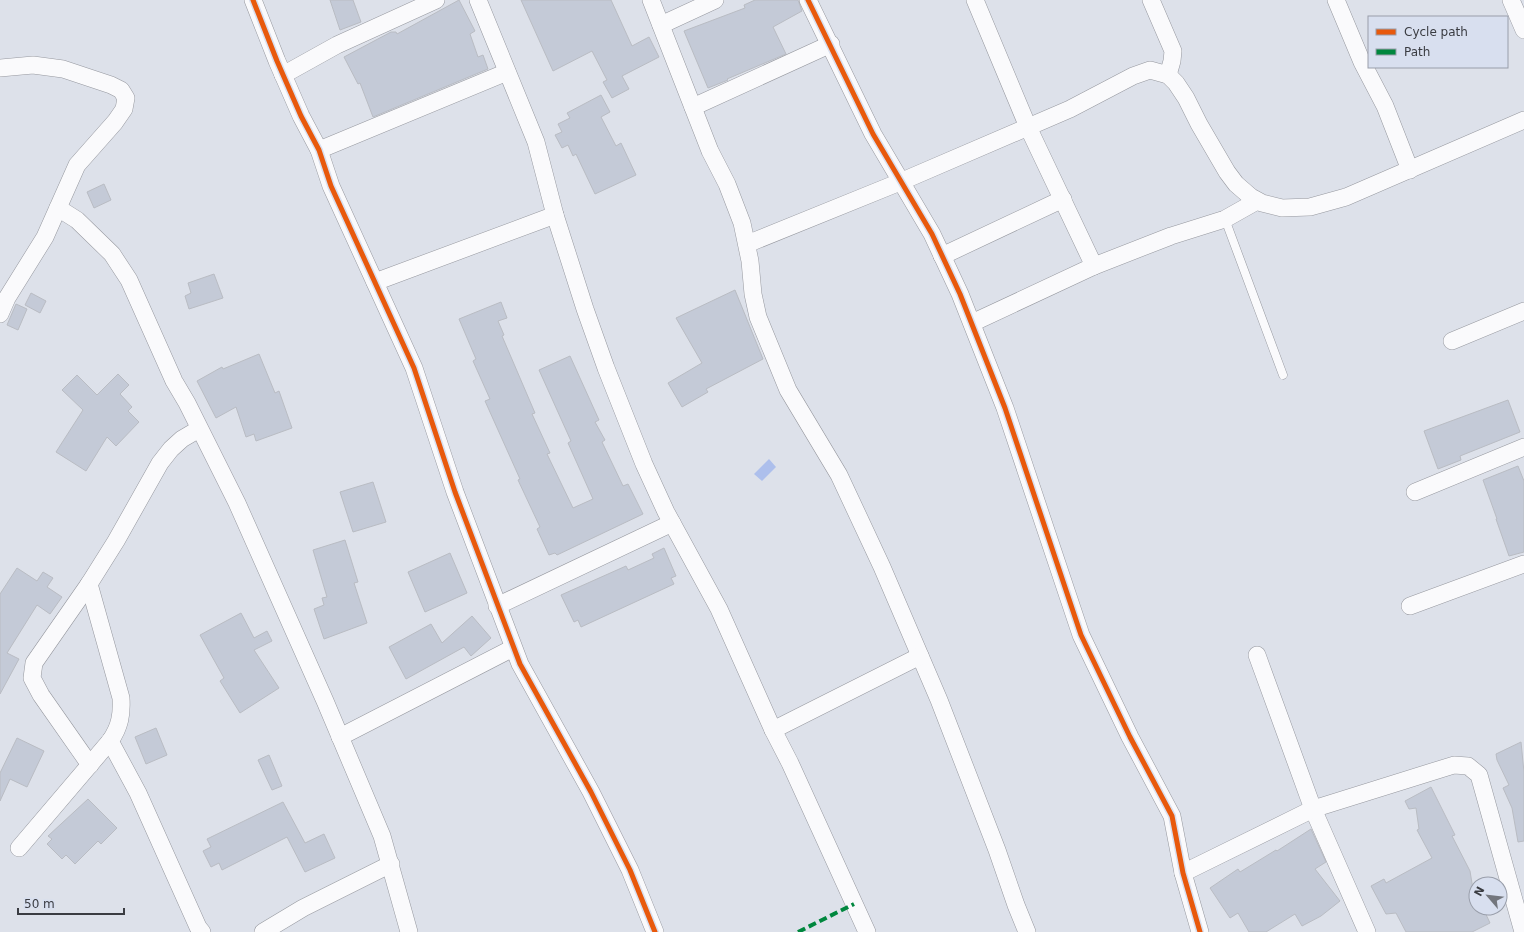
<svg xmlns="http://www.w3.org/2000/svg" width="1524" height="932" font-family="'DejaVu Sans',sans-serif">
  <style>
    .water { fill: #adbfec }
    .building { fill: #c4cad7; stroke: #b9bcc3 }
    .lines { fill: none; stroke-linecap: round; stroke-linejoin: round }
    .service-casing { stroke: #96989f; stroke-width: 9 }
    .minor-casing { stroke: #96989f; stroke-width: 18 }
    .service { stroke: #fafafc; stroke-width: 8 }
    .minor { stroke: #fafafc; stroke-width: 17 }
    .quiet { stroke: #00873e; stroke-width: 4; stroke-dasharray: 8 4; stroke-linecap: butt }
    .cycleway-casing { stroke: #d8dfef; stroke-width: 8 }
    .cycleway { stroke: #e8590c; stroke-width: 5 }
  </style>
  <rect width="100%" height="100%" fill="#dde1ea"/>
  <polygon class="water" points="769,459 776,467 762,481 754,474"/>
  <g class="building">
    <polygon points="330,0 353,0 361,22 340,30"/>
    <polygon points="459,0 475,31 470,34 478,57 483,55 488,69 373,117 360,83 358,84 344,57 391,32 396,32 397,34"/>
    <polygon points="521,0 611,0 632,46 649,37 659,57 622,76 629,89 612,98 603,82 607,80 592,51 553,71"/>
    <polygon points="755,0 798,0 802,11 773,27 786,54 727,79 728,80 708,88 684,31 745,8 744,5"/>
    <polygon points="601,95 610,112 601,117 616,146 621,143 636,175 595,194 576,154 573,156 568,145 562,148 555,135 562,132 558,124 570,118 567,113"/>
    <polygon points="104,184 111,200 94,208 87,192"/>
    <polygon points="214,274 223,298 189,309 185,296 191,293 188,283"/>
    <polygon points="735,290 763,359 706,389 708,392 682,407 668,383 702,363 676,318"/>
    <polygon points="31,293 46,301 40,313 25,305"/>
    <polygon points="501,302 507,318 498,321 504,335 502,336 535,413 532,414 550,453 547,454 573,508 593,499 568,443 571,441 539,370 570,356 599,420 595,422 605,440 602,442 623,486 628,484 643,514 557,555 555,553 549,555 537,529 540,527 518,480 520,479 485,401 490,399 473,361 476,359 459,319"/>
    <polygon points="16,304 27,309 18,330 7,325"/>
    <polygon points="259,354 275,393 279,391 292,428 256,441 254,434 246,437 236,407 216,418 197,381 222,367 223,369"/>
    <polygon points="118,374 129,385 120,394 132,407 128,411 139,422 116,446 107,437 86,471 56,452 83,410 62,390 77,375 97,395"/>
    <polygon points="1508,400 1520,432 1460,456 1461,460 1438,469 1424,431"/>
    <polygon points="1518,466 1524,481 1524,552 1509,556 1496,519 1497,519 1483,480"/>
    <polygon points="373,482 386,522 353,532 340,492"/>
    <polygon points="345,540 358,582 354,583 367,623 324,639 314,609 324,605 322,598 327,597 313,550"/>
    <polygon points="664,548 676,576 671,578 674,584 581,627 578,620 574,622 561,595 626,566 628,570 654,558 652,554"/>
    <polygon points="450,553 467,593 425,612 408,572"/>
    <polygon points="17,568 37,581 43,572 53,578 47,587 62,597 50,614 37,605 7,653 19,659 0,694 0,594"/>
    <polygon points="241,613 254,638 267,631 272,641 254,650 279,688 240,713 220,681 224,678 200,635"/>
    <polygon points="472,616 491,638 471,656 464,647 406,679 389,647 431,624 442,643"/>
    <polygon points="156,728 167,755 146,764 135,737"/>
    <polygon points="17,738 44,751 27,787 10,779 0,801 0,773"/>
    <polygon points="1521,742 1524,772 1524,841 1518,842 1512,808 1503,788 1509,785 1497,760 1496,754"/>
    <polygon points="269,755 282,786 272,790 258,760"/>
    <polygon points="1431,787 1455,835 1452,836 1470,871 1476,908 1483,908 1490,923 1472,932 1406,932 1396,913 1386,914 1371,886 1384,879 1386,883 1432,858 1417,830 1419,829 1416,808 1409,809 1405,801"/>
    <polygon points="88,799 117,828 101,844 98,841 75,864 66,855 62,859 47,844 52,839 48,836"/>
    <polygon points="283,802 305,843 324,834 335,858 305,872 287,837 222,870 219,863 211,867 203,851 211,847 207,839"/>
    <polygon points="1311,829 1326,862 1315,869 1340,901 1321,916 1302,926 1295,914 1266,932 1249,932 1238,913 1230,918 1210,888 1238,869 1240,872 1276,850 1277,851"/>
  </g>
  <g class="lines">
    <g class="service-casing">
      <polyline id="service" points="1225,219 1283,375"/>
    </g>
    <g class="minor-casing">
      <g id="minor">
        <polyline points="253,0 277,61 301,116 319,150 331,186 414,368 455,492 520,664 591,792 630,870 655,932"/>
        <polyline points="478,0 536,142 555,215 585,309 606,368 644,464 666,512 719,609 773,730 790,763 867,932"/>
        <polyline points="651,0 710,151 727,184 742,223 750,261 753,294 758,317 788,390 839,475 882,567 939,700 997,850 1016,905 1027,932"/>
        <polyline points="808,0 873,134 932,234 960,294 1005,408 1081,635 1130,737 1172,816 1183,873 1200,932"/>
        <polyline points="975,0 1028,127 1094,266"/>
        <polyline points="1151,0 1173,51 1172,61 1168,75"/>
        <polyline points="1336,0 1362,62 1385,106 1410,170"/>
        <polyline points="1511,0 1524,30"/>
        <polyline points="661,25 715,0"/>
        <polyline points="0,68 33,65 63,69 111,85 121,90 126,98 124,109 115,122 77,165 45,237 7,298 0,314"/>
        <polyline points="283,75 337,45 436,0"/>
        <polyline points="693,107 831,44"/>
        <polyline points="319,150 507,72"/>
        <polyline points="58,208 77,220 112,254 129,280 174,381 187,403 237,503 325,701 382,836 409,932"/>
        <polyline points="747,244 900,182 1070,109 1133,76 1150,70 1168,75 1176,83 1186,98 1199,124 1227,172 1236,184 1251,197 1262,203 1282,208 1310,207 1346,197 1524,120"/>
        <polyline points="942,256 1063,199"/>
        <polyline points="375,282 555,215"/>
        <polyline points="972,323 1094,266 1171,236 1225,219 1257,201"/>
        <polyline points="1452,341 1524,311"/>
        <polyline points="1415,492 1524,447"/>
        <polyline points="497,606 672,523"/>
        <polyline points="1410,606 1524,564"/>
        <polyline points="1257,655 1313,809 1367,932"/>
        <polyline points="773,730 920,656"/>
        <polyline points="340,737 513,648"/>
        <polyline points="110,741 138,793 198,927 202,932"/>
        <polyline points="90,765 41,695 32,678 34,663 89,584 116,541 160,463 171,449 182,439 199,429"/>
        <path d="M19 848 110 741C120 727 122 714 121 698L89 584"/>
        <polyline points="1183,873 1313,809 1454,765 1468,766 1479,775 1523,932"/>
        <polyline points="263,932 303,908 391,864"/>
      </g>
    </g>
    <use href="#service" class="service"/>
    <use href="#minor" class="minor"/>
    <polyline class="quiet" points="798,932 854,904"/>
    <g class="cycleway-casing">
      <g id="cycleway">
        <polyline points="253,0 277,61 301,116 319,150 331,186 414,368 455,492 520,664 591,792 630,870 655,932"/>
        <polyline points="808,0 873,134 932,234 960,294 1005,408 1081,635 1130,737 1172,816 1183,873 1200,932"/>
      </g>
    </g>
    <use href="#cycleway" class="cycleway"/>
  </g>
  <rect x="1368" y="16" width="140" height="52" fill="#d8dfef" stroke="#999eaa"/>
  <rect x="1376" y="29" width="20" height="6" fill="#e8590c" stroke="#999eaa"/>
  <text x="1404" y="36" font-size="12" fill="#3a3c42">Cycle path</text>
  <rect x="1376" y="49" width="20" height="6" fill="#00873e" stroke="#999eaa"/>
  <text x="1404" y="56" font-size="12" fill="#3a3c42">Path</text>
  <g transform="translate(1488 896) rotate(298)"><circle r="19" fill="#d8dfef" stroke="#999eaa"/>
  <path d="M0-3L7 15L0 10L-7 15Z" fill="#73767d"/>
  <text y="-6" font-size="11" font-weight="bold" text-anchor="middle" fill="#3a3c42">N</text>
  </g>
  <path d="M18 908v6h106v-6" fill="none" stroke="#3a3c42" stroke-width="2"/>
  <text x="24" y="908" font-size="12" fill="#3a3c42" stroke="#d8dfef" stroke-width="3" paint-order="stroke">50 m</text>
</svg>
